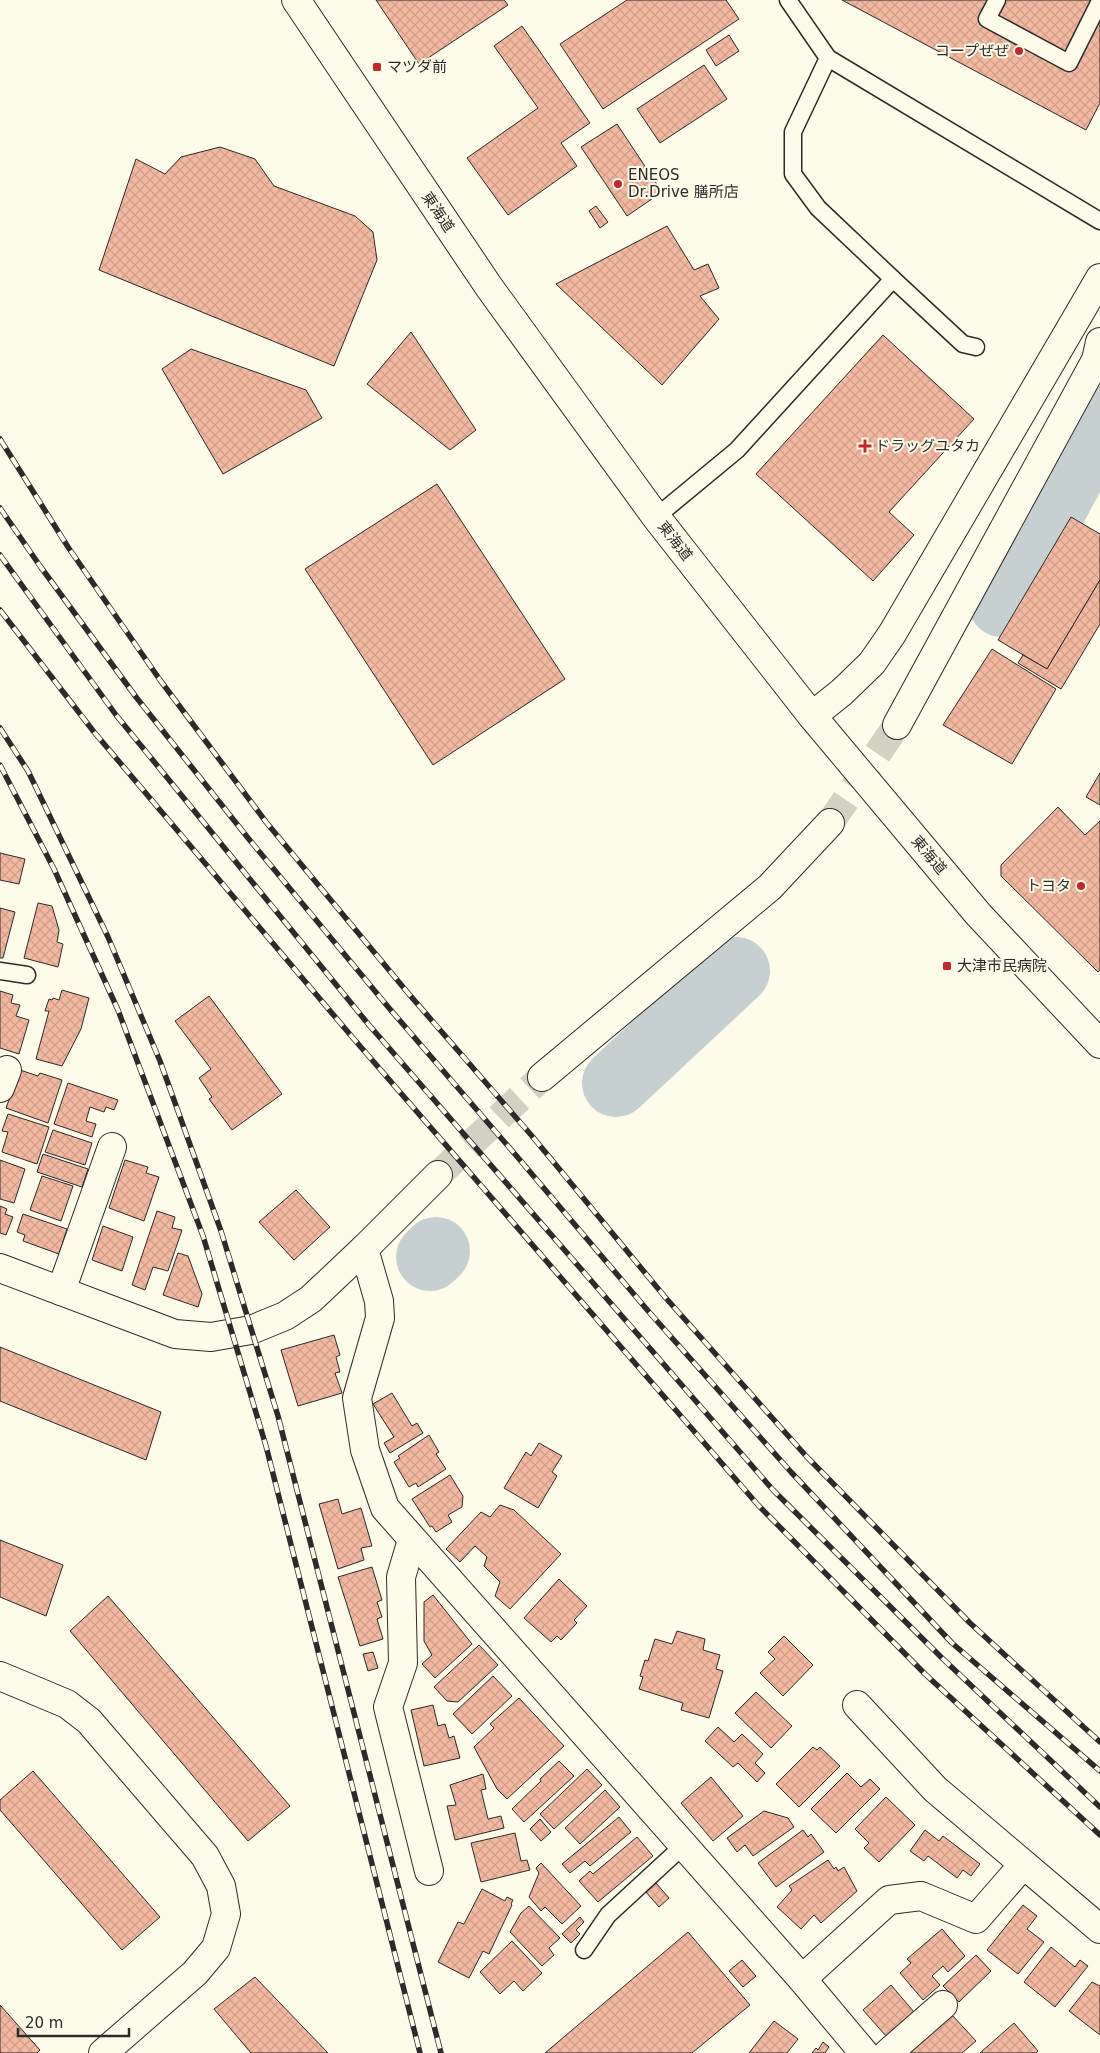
<svg xmlns="http://www.w3.org/2000/svg" width="1100" height="2053" font-family="'DejaVu Sans','Noto Sans JP',sans-serif">
  <style>
    .lines { fill: none; stroke-linecap: round; stroke-linejoin: round }
    .river { stroke: #c7d0d0; stroke-width: 68 }
    .building { fill: url(#building-cross-hatch); stroke: #2b2b2b }
    .street-tunnel { stroke: #d3d1c4; stroke-width: 28; stroke-dasharray: 28 14; stroke-linecap: butt }
    .lane-casing { stroke: #2b2b2b; stroke-width: 19 }
    .street-casing { stroke: #2b2b2b; stroke-width: 30 }
    .secondary-casing { stroke: #2b2b2b; stroke-width: 30 }
    .highway-casing { stroke: #2b2b2b; stroke-width: 30 }
    .lane { stroke: #fdfbea; stroke-width: 16 }
    .street { stroke: #fdfbea; stroke-width: 28 }
    .secondary { stroke: #fdfbea; stroke-width: 28 }
    .highway { stroke: #fdfbea; stroke-width: 28 }
    .rail-casing { stroke: #2b2b2b; stroke-width: 5.5 }
    .rail { stroke: #fdfbea; stroke-width: 4; stroke-dasharray: 11; stroke-linecap: butt }
    .poi-dot { fill: #c62828; stroke: #fdfbea; stroke-width: 2 }
    .labels { text-anchor: middle; dominant-baseline: central; stroke-width: 4; stroke-linejoin: round; paint-order: stroke }
    .poi-label { font-size: 15px; fill: #2b2b2b; stroke: #fdfbea; text-anchor: start }
    .street-label { font-size: 15px; fill: #2b2b2b; stroke: #fdfbea }
  </style>
  <defs>
    <pattern id="building-cross-hatch" width="8" height="8" patternUnits="userSpaceOnUse" patternTransform="scale(1.25)"><rect width="8" height="8" fill="#f2b8a0"/><path d="M0 0l8 8M0 8l8-8" fill="none" stroke="#d09e8a"/></pattern>
  </defs>
  <rect width="100%" height="100%" fill="#fdfbea"/>
  <g class="lines">
    <g class="river">
      <polyline points="1002,603 1100,420"/>
      <polyline points="616,1083 736,971"/>
      <polyline points="430,1257 436,1251"/>
    </g>
  </g>
  <g class="building">
    <polygon points="376,0 504,0 508,5 419,64"/>
    <polygon points="627,0 726,0 739,19 603,109 560,44"/>
    <polygon points="842,0 1100,0 1100,103 1086,130"/>
    <polygon points="522,26 590,123 561,143 577,166 508,215 467,158 538,108 494,46"/>
    <polygon points="729,35 739,51 716,66 706,50"/>
    <polygon points="704,65 727,99 660,143 637,109"/>
    <polygon points="617,124 662,192 627,216 581,147"/>
    <polygon points="220,147 255,159 274,186 355,216 373,232 377,260 334,366 99,270 136,159 165,174 181,157"/>
    <polygon points="596,206 608,222 600,228 589,211"/>
    <polygon points="667,226 694,270 708,264 719,288 700,296 719,319 662,385 556,284"/>
    <polygon points="411,332 476,430 450,450 367,384"/>
    <polygon points="883,335 974,419 889,512 914,535 873,581 756,474"/>
    <polygon points="191,349 306,390 322,418 223,474 162,369"/>
    <polygon points="437,484 565,679 433,765 305,569"/>
    <polygon points="1071,517 1100,534 1100,580 1047,669 998,640"/>
    <polygon points="1100,580 1100,624 1061,689 1018,663 1023,655 1047,669"/>
    <polygon points="992,649 1056,689 1012,764 943,725"/>
    <polygon points="1100,773 1100,805 1086,797"/>
    <polygon points="1058,807 1085,835 1100,821 1100,970 1098,972 1001,876 1001,865"/>
    <polygon points="0,853 25,859 19,884 0,880"/>
    <polygon points="38,903 52,906 59,930 57,942 63,944 58,967 24,958"/>
    <polygon points="0,908 15,912 3,958 0,958"/>
    <polygon points="62,990 89,998 81,1029 62,1066 36,1059 49,1011 45,1011 49,999 52,1000 53,998 59,1000"/>
    <polygon points="0,991 13,995 11,1003 20,1005 16,1016 29,1020 19,1054 0,1048"/>
    <polygon points="209,996 282,1094 232,1130 209,1099 212,1097 199,1078 211,1069 175,1021"/>
    <polygon points="20,1070 38,1076 40,1073 62,1080 48,1123 6,1108"/>
    <polygon points="68,1083 118,1100 114,1110 106,1107 104,1112 90,1107 86,1121 96,1124 92,1137 54,1124"/>
    <polygon points="8,1114 49,1127 37,1164 2,1152 8,1132 2,1131"/>
    <polygon points="53,1130 92,1143 85,1165 45,1152"/>
    <polygon points="43,1154 88,1169 82,1187 37,1172"/>
    <polygon points="0,1160 25,1169 14,1203 0,1199"/>
    <polygon points="125,1160 148,1167 146,1173 159,1177 144,1221 109,1208"/>
    <polygon points="42,1176 73,1186 61,1221 30,1210"/>
    <polygon points="296,1190 330,1227 294,1260 259,1222"/>
    <polygon points="0,1206 7,1209 5,1214 13,1217 6,1235 0,1233"/>
    <polygon points="157,1211 175,1217 172,1228 182,1230 168,1271 153,1267 145,1290 132,1285"/>
    <polygon points="23,1214 67,1229 59,1254 23,1241 25,1235 17,1232"/>
    <polygon points="103,1226 133,1237 122,1271 92,1260"/>
    <polygon points="178,1253 188,1256 202,1294 198,1307 163,1295"/>
    <polygon points="334,1335 340,1355 336,1357 340,1372 335,1373 342,1393 298,1406 281,1350"/>
    <polygon points="0,1347 161,1412 146,1460 0,1401"/>
    <polygon points="392,1393 412,1426 417,1423 423,1433 390,1453 384,1443 394,1437 373,1404"/>
    <polygon points="429,1435 439,1452 436,1454 446,1469 418,1487 416,1483 409,1487 394,1462 400,1458 398,1456"/>
    <polygon points="539,1443 562,1456 552,1472 557,1476 538,1508 504,1488 526,1452 531,1456"/>
    <polygon points="450,1475 463,1496 462,1507 448,1515 452,1522 436,1532 432,1526 430,1527 412,1499"/>
    <polygon points="338,1499 342,1514 361,1508 372,1546 361,1548 364,1560 338,1569 319,1504"/>
    <polygon points="500,1505 514,1510 561,1554 510,1609 495,1596 500,1582 484,1566 487,1557 475,1546 460,1562 446,1549 481,1512 490,1517"/>
    <polygon points="0,1540 63,1565 46,1616 0,1597"/>
    <polygon points="372,1567 382,1600 377,1602 382,1617 377,1619 383,1639 360,1646 338,1577"/>
    <polygon points="559,1579 587,1606 574,1620 577,1623 561,1640 557,1636 551,1642 524,1618"/>
    <polygon points="433,1595 472,1644 435,1678 422,1664 432,1655 424,1641 424,1602"/>
    <polygon points="108,1596 290,1806 248,1841 70,1631"/>
    <polygon points="677,1631 705,1639 703,1650 720,1655 716,1669 723,1671 709,1718 681,1710 683,1703 639,1689 643,1677 640,1676 645,1660 648,1661 655,1639 672,1644"/>
    <polygon points="784,1636 813,1665 783,1696 760,1673 775,1659 768,1652"/>
    <polygon points="479,1645 498,1665 458,1702 447,1701 434,1687"/>
    <polygon points="373,1652 378,1668 368,1671 363,1654"/>
    <polygon points="493,1676 512,1696 472,1734 453,1714"/>
    <polygon points="756,1692 792,1726 771,1748 735,1713"/>
    <polygon points="519,1698 564,1746 507,1799 497,1789 474,1747 494,1728 490,1724"/>
    <polygon points="433,1705 438,1726 445,1724 449,1738 454,1736 460,1758 424,1766 411,1710"/>
    <polygon points="718,1727 734,1742 742,1734 763,1754 755,1763 765,1773 757,1782 738,1763 733,1767 705,1741"/>
    <polygon points="813,1747 817,1750 820,1747 840,1766 799,1807 776,1784"/>
    <polygon points="559,1761 574,1776 524,1822 512,1809 541,1781 540,1779"/>
    <polygon points="587,1769 602,1785 554,1829 540,1814"/>
    <polygon points="33,1771 160,1917 122,1950 0,1810 0,1800"/>
    <polygon points="847,1773 861,1787 870,1779 880,1789 836,1833 811,1809"/>
    <polygon points="483,1774 486,1789 481,1790 488,1819 501,1816 504,1828 455,1840 447,1806 456,1805 450,1785"/>
    <polygon points="711,1777 743,1816 713,1841 681,1803"/>
    <polygon points="605,1790 620,1807 580,1844 565,1828"/>
    <polygon points="886,1797 915,1825 879,1862 864,1848 869,1843 855,1829"/>
    <polygon points="764,1811 788,1818 794,1827 753,1856 745,1845 737,1852 727,1838"/>
    <polygon points="619,1817 631,1832 590,1866 585,1861 570,1873 562,1864"/>
    <polygon points="540,1819 551,1832 541,1841 530,1829"/>
    <polygon points="803,1830 808,1837 811,1834 824,1852 776,1887 758,1863"/>
    <polygon points="925,1830 939,1841 943,1836 980,1864 971,1876 963,1870 957,1878 928,1856 924,1861 910,1851"/>
    <polygon points="515,1833 521,1861 527,1860 530,1870 481,1882 471,1843"/>
    <polygon points="637,1837 653,1856 598,1902 579,1881 590,1871 593,1874"/>
    <polygon points="828,1860 834,1869 836,1867 838,1871 844,1867 857,1891 821,1923 814,1915 801,1929 777,1907 792,1890 789,1886"/>
    <polygon points="541,1863 581,1906 562,1924 545,1907 541,1911 529,1897 539,1873 536,1868"/>
    <polygon points="656,1883 669,1898 659,1907 646,1892"/>
    <polygon points="482,1889 505,1901 507,1897 513,1900 511,1904 512,1905 489,1954 483,1951 469,1978 438,1962 458,1922 464,1924"/>
    <polygon points="1023,1905 1037,1916 1027,1929 1044,1942 1018,1974 987,1950"/>
    <polygon points="529,1906 560,1938 549,1948 554,1955 542,1966 510,1932 521,1913"/>
    <polygon points="580,1917 584,1922 576,1930 580,1934 571,1943 562,1934"/>
    <polygon points="942,1929 965,1956 948,1972 943,1966 932,1976 940,1985 923,2000 900,1973 911,1963 907,1959"/>
    <polygon points="688,1932 750,2005 692,2053 545,2053"/>
    <polygon points="512,1941 542,1973 523,1991 514,1981 500,1994 480,1972"/>
    <polygon points="1051,1947 1075,1967 1080,1960 1088,1966 1055,2007 1024,1982"/>
    <polygon points="976,1955 991,1971 959,2002 943,1986"/>
    <polygon points="742,1960 756,1976 743,1987 729,1971"/>
    <polygon points="255,1977 328,2053 251,2053 214,2009"/>
    <polygon points="1092,1982 1100,1986 1100,2035 1069,2011"/>
    <polygon points="891,1985 914,2012 886,2036 863,2010"/>
    <polygon points="0,2005 40,2050 37,2053 0,2053"/>
    <polygon points="952,2015 976,2041 962,2053 911,2053 910,2051"/>
    <polygon points="774,2021 798,2039 787,2053 749,2053"/>
    <polygon points="1014,2023 1038,2051 1036,2053 980,2053"/>
    <polygon points="823,2042 829,2047 825,2053 812,2053 816,2048 818,2050"/>
  </g>
  <g class="lines">
    <g class="street-tunnel">
      <polyline points="830,823 897,725"/>
      <polyline points="438,1175 542,1077"/>
    </g>
    <g class="lane-casing">
      <g id="lane">
        <polyline points="788,0 828,58"/>
        <polyline points="997,0 987,19 1069,63 1100,1"/>
        <polyline points="893,279 963,344 976,347"/>
        <polyline points="656,517 737,450 893,279 818,208 793,174 793,132 828,58 1100,221"/>
        <polyline points="0,971 27,975"/>
        <polyline points="584,1950 608,1915 684,1845"/>
      </g>
    </g>
    <g class="street-casing">
      <g id="street">
        <polyline points="812,716 842,692 872,663 892,634 1100,278"/>
        <polyline points="897,725 1096,360 1100,342"/>
        <polyline points="542,1077 770,887 830,823"/>
        <polyline points="0,1088 7,1070"/>
        <polyline points="438,1175 364,1249 379,1301 380,1318 357,1398 365,1450 385,1508 802,1979 864,2053"/>
        <polyline points="61,1291 112,1147"/>
        <polyline points="412,1540 401,1577 403,1663 388,1707 429,1871"/>
        <polyline points="857,1705 935,1789 1100,1929"/>
        <polyline points="802,1979 889,1900 921,1896 976,1919 1023,1865"/>
        <polyline points="888,2053 943,2005"/>
      </g>
    </g>
    <g class="secondary-casing">
      <g id="secondary">
        <polyline points="0,1268 175,1334 211,1337 251,1330 285,1316 311,1299 364,1249"/>
        <polyline points="0,1676 67,1704 89,1721 205,1856 221,1886 226,1914 216,1948 195,1973 103,2053"/>
      </g>
    </g>
    <g class="highway-casing">
      <polyline id="highway" points="296,0 489,287 656,517 812,716 978,914 1100,1044"/>
    </g>
    <use href="#lane" class="lane"/>
    <use href="#street" class="street"/>
    <use href="#secondary" class="secondary"/>
    <use href="#highway" class="highway"/>
    <g class="rail-casing">
      <g id="rail">
        <polyline points="0,439 68,547 160,680 266,822 408,993 532,1136 665,1297 806,1456 970,1623 1100,1742"/>
        <polyline points="0,508 40,566 136,697 248,838 389,1008 514,1153 649,1312 791,1472 952,1643 1100,1771"/>
        <polyline points="0,555 116,715 369,1025 773,1490 942,1658 1100,1807"/>
        <polyline points="0,610 94,732 353,1038 758,1505 925,1674 1100,1835"/>
        <polyline points="0,728 28,771 108,937 160,1061 221,1231 278,1416 441,2053"/>
        <polyline points="0,765 54,869 118,1010 203,1236 266,1446 420,2053"/>
      </g>
    </g>
    <use href="#rail" class="rail"/>
  </g>
  <g class="poi-dot">
    <circle cx="1019" cy="51" r="5"/>
    <rect x="372" y="62" width="10" height="10" rx="2.5"/>
    <circle cx="618" cy="184" r="5"/>
    <path d="M862.5 438.5h5v5h5v5h-5v5h-5v-5h-5v-5h5z"/>
    <circle cx="1081" cy="886" r="5"/>
    <rect x="942" y="961" width="10" height="10" rx="2.5"/>
  </g>
  <g class="labels">
    <g class="poi-label">
      <text x="1009" y="51" text-anchor="end">コープぜぜ</text>
      <text x="387" y="67">マツダ前</text>
      <text x="628" y="175">ENEOS<tspan x="628" dy="17">Dr.Drive 膳所店</tspan></text>
      <text x="875" y="446">ドラッグユタカ</text>
      <text x="1071" y="886" text-anchor="end">トヨタ</text>
      <text x="957" y="966">大津市民病院</text>
    </g>
    <g class="street-label">
      <text transform="translate(438 212) rotate(56)">東海道</text>
      <text transform="translate(675 541) rotate(52)">東海道</text>
      <text transform="translate(929 855) rotate(50)">東海道</text>
    </g>
  </g>
  <path d="M18 2028v8h111v-8" fill="none" stroke="#2b2b2b" stroke-width="2.5"/>
  <text x="25" y="2028" font-size="15" fill="#2b2b2b" stroke="#fdfbea" stroke-width="4" paint-order="stroke">20 m</text>
</svg>
